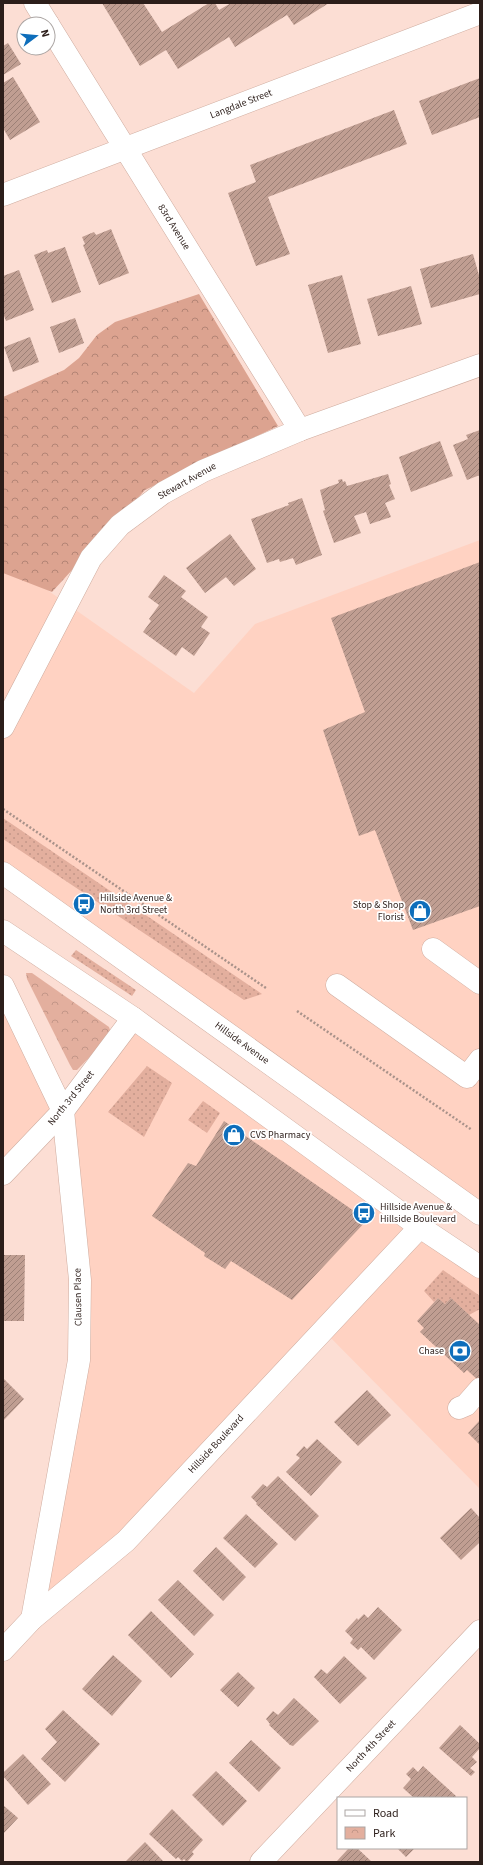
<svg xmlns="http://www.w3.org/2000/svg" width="483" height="1865" font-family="'Source Sans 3',sans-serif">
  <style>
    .built { fill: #ffd2c2 }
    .forest { fill: url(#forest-crowns) }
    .park { fill: url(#park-crowns) }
    .garden { fill: url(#garden-dots) }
    .building { fill: url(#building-hatch) }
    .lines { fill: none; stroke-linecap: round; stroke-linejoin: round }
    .minor-casing { stroke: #cfac9f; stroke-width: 23 }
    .major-casing { stroke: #cfac9f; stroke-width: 23 }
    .path { stroke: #a9928a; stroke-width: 2.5; stroke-dasharray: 2 2; stroke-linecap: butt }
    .minor { stroke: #fff; stroke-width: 22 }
    .major { stroke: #fff; stroke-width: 22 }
    .labels { text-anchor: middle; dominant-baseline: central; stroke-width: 3.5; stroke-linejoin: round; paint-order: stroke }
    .street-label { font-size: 10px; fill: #2c1e1a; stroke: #fff }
    .poi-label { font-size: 10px; fill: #2c1e1a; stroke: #fff; text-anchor: start }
  </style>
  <defs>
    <pattern id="forest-crowns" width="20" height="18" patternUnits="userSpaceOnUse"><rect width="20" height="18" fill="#dca390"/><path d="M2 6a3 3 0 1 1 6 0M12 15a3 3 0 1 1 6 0" fill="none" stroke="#b38475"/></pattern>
    <pattern id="park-crowns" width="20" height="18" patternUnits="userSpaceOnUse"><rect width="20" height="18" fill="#e3af9e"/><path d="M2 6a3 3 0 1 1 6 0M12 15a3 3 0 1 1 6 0" fill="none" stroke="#c39688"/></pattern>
    <pattern id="garden-dots" width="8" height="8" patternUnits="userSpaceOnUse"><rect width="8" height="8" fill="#e3af9e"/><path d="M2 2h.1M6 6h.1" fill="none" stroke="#c39688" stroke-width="1.8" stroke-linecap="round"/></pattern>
    <pattern id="building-hatch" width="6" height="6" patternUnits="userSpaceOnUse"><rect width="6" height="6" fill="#c09e92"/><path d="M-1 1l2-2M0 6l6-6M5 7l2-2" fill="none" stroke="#9c8076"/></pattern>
  </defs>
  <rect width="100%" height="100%" fill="#fcded4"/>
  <g class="built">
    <polygon points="480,540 480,1214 3,873 3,559 194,693 255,624"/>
    <polygon points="3,986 63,1111 133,1018 480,1267 480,1489 323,1330 32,1619 79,1360 63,1112 3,1174"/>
  </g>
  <polygon class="forest" points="199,294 278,426 145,490 52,592 3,573 3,397 64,370 79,358 97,335 115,322"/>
  <polygon class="park" points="26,973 32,973 109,1027 111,1033 108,1038 77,1070 73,1070 70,1065 27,979"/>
  <g class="garden">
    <polygon points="3,818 262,994 244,1000 3,839"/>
    <polygon points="76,950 136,990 132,996 71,956"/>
    <polygon points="147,1066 172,1083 144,1137 108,1112"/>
    <polygon points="203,1101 220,1113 207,1133 188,1120"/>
    <polygon points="443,1270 480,1296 480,1309 469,1315 451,1298 445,1304 438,1298 434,1302 424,1291"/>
  </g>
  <g class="building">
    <polygon points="102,3 143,3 162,32 209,3 215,3 219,10 231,3 329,3 294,25 287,15 235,47 229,37 178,69 166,50 140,66"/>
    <polygon points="8,43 21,64 3,75 3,46"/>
    <polygon points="13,77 40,122 10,140 3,128 3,83"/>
    <polygon points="480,78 480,117 432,135 419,101"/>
    <polygon points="394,110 407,144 268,197 290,254 256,266 228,193 256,182 250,165"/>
    <polygon points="111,229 129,273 99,285 83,245 85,244 82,237 94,232 96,235"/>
    <polygon points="65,247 81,292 52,303 34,255 47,250 48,253"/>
    <polygon points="473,254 480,279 480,294 431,308 420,269"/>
    <polygon points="19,270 34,310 6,321 3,313 3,276"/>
    <polygon points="342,275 361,344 328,353 308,285"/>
    <polygon points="411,286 422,324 378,336 367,299"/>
    <polygon points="75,318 84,343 59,353 50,327"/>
    <polygon points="30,337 39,362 13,372 4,347"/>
    <polygon points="480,430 480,475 467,480 453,445 468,439 466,435"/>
    <polygon points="440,441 453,476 411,492 399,457"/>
    <polygon points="388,474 391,484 389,485 395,499 385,503 391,517 370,524 366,512 354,516 361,533 334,543 323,511 325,510 320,490 339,483 338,480 342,479 343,482 345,481 347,486"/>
    <polygon points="302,498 322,555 296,565 293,558 280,562 279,559 267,563 251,519 289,505 288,503"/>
    <polygon points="230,534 256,569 234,586 226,577 205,593 186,568"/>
    <polygon points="480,562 480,906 413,930 375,830 359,836 323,730 365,712 331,618"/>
    <polygon points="164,575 186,591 181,597 208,617 201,627 210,633 194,656 182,647 176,656 143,632 151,621 149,619 159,605 148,597"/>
    <polygon points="224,1121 367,1220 292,1300 231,1261 225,1269 204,1256 205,1253 152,1216 188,1163 196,1166"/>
    <polygon points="3,1255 25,1255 24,1321 3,1321"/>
    <polygon points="438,1298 445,1304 451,1298 480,1325 480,1382 467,1370 464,1373 420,1332 424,1328 417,1321"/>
    <polygon points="3,1378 24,1399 3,1421"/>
    <polygon points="367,1390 391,1415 358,1446 334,1422"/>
    <polygon points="480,1420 480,1445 468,1433"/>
    <polygon points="317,1439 342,1462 311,1496 286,1472 300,1458 296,1455 304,1446 307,1449"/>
    <polygon points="278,1476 319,1516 295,1541 256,1504 257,1503 251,1497 263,1484 267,1487"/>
    <polygon points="471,1508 480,1518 480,1542 461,1560 440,1538"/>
    <polygon points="246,1514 278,1544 255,1568 223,1538"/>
    <polygon points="216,1547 246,1577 223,1601 193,1571"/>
    <polygon points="178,1580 214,1615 194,1636 158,1600"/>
    <polygon points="378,1607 402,1630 374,1660 361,1647 358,1650 350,1643 353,1639 345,1631 357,1618 358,1620 364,1614 368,1618"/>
    <polygon points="151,1611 194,1654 171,1678 128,1635"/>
    <polygon points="113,1655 142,1681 112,1716 82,1689"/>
    <polygon points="344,1656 367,1678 340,1704 314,1677 321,1669 327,1674"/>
    <polygon points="238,1672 255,1688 238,1707 220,1690"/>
    <polygon points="294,1698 319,1721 293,1746 290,1745 269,1725 270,1724 266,1719 273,1711 278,1715"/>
    <polygon points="63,1710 100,1744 65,1782 41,1759 57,1742 45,1729"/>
    <polygon points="460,1725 480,1744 480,1748 472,1757 477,1762 470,1768 475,1772 471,1776 439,1748"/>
    <polygon points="251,1740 281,1768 259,1792 229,1763"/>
    <polygon points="23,1754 51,1784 28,1805 3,1776 3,1773"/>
    <polygon points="423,1766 456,1796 455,1798 414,1798 403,1788 411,1779 406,1774 413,1767 418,1772"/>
    <polygon points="216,1771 247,1801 223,1826 192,1795"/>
    <polygon points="3,1805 18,1818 3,1834"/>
    <polygon points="172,1809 203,1840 192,1852 194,1854 187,1862 184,1859 182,1861 178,1857 176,1859 149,1834"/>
    <polygon points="145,1842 164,1862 125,1862"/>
    <polygon points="349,1848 357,1848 372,1862 336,1862"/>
    <polygon points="397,1848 415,1848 406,1857"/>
  </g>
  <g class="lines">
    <g class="minor-casing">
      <g id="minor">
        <polyline points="35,3 48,24"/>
        <polyline points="48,24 300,430"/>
        <polyline points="3,195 480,13"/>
        <polyline points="3,727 91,558 120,525 163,493 203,471 300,430 480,365"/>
        <polyline points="433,949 480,983"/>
        <polyline points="337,985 467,1077 480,1060"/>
        <polyline points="3,986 63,1111 80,1280 79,1360 32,1619"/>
        <polyline points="3,1174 63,1111 133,1018"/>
        <polyline points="459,1408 466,1405 480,1389"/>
        <polyline points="3,1650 32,1619 126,1541 420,1227"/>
        <polyline points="261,1862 480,1631"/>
      </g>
    </g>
    <g class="major-casing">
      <g id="major">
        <polyline points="3,873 480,1214"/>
        <polyline points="3,931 133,1018 420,1227 480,1267"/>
      </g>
    </g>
    <g class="path">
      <polyline points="3,809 266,988"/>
      <polyline points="297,1011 472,1130"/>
    </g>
    <use href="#minor" class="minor"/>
    <use href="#major" class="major"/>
  </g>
  <defs>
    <g id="bus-disc" transform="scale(1.15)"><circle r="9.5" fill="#0e6ebb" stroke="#fff"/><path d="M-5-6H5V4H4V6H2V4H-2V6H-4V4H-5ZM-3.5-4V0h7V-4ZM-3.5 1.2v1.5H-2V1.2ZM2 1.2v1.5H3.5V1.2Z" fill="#fff"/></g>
    <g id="shop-disc" transform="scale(1.15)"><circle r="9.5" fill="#0e6ebb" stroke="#fff"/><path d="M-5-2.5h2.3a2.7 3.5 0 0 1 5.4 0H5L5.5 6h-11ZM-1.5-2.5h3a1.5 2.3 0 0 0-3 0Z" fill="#fff"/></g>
    <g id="bank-disc" transform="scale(1.15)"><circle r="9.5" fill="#0e6ebb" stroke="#fff"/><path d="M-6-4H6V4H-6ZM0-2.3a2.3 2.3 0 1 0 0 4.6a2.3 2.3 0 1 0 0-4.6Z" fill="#fff"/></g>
  </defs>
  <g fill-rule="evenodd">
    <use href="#bus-disc" x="84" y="904"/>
    <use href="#shop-disc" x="420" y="911"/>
    <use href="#shop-disc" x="234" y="1135"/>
    <use href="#bus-disc" x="364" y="1213"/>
    <use href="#bank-disc" x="460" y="1351"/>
  </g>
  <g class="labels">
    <g class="street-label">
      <text transform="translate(241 104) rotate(-21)">Langdale Street</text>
      <text transform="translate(174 227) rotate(58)">83rd Avenue</text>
      <text transform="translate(187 481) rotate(-29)">Stewart Avenue</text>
      <text transform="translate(242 1043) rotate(36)">Hillside Avenue</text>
      <text transform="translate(71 1098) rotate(-51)">North 3rd Street</text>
      <text transform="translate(78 1297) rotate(-91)">Clausen Place</text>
      <text transform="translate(216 1444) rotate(-47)">Hillside Boulevard</text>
      <text transform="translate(371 1746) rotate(-47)">North 4th Street</text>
    </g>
    <g class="poi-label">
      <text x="100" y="898">Hillside Avenue &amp;<tspan x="100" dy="12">North 3rd Street</tspan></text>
      <text x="404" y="905" text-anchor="end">Stop &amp; Shop<tspan x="404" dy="12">Florist</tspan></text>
      <text x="250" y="1135">CVS Pharmacy</text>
      <text x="380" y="1207">Hillside Avenue &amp;<tspan x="380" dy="12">Hillside Boulevard</tspan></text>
      <text x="444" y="1351" text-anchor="end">Chase</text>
    </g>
  </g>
  <rect width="483" height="1865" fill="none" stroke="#2c1e1a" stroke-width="8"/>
  <rect x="337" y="1797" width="130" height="52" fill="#ffffff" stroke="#aba5a3"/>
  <rect x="345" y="1810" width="20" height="6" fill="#ffffff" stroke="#aba5a3"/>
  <text x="373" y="1817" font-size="12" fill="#2c1e1a">Road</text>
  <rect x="345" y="1827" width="20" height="12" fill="url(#park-crowns)" stroke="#aba5a3"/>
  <text x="373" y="1837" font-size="12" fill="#2c1e1a">Park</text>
  <g transform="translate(36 36) rotate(74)"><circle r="19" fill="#ffffff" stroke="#aba5a3"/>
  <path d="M0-3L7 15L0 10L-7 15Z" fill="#0e6ebb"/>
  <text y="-6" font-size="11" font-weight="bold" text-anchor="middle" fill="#2c1e1a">N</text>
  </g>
</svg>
